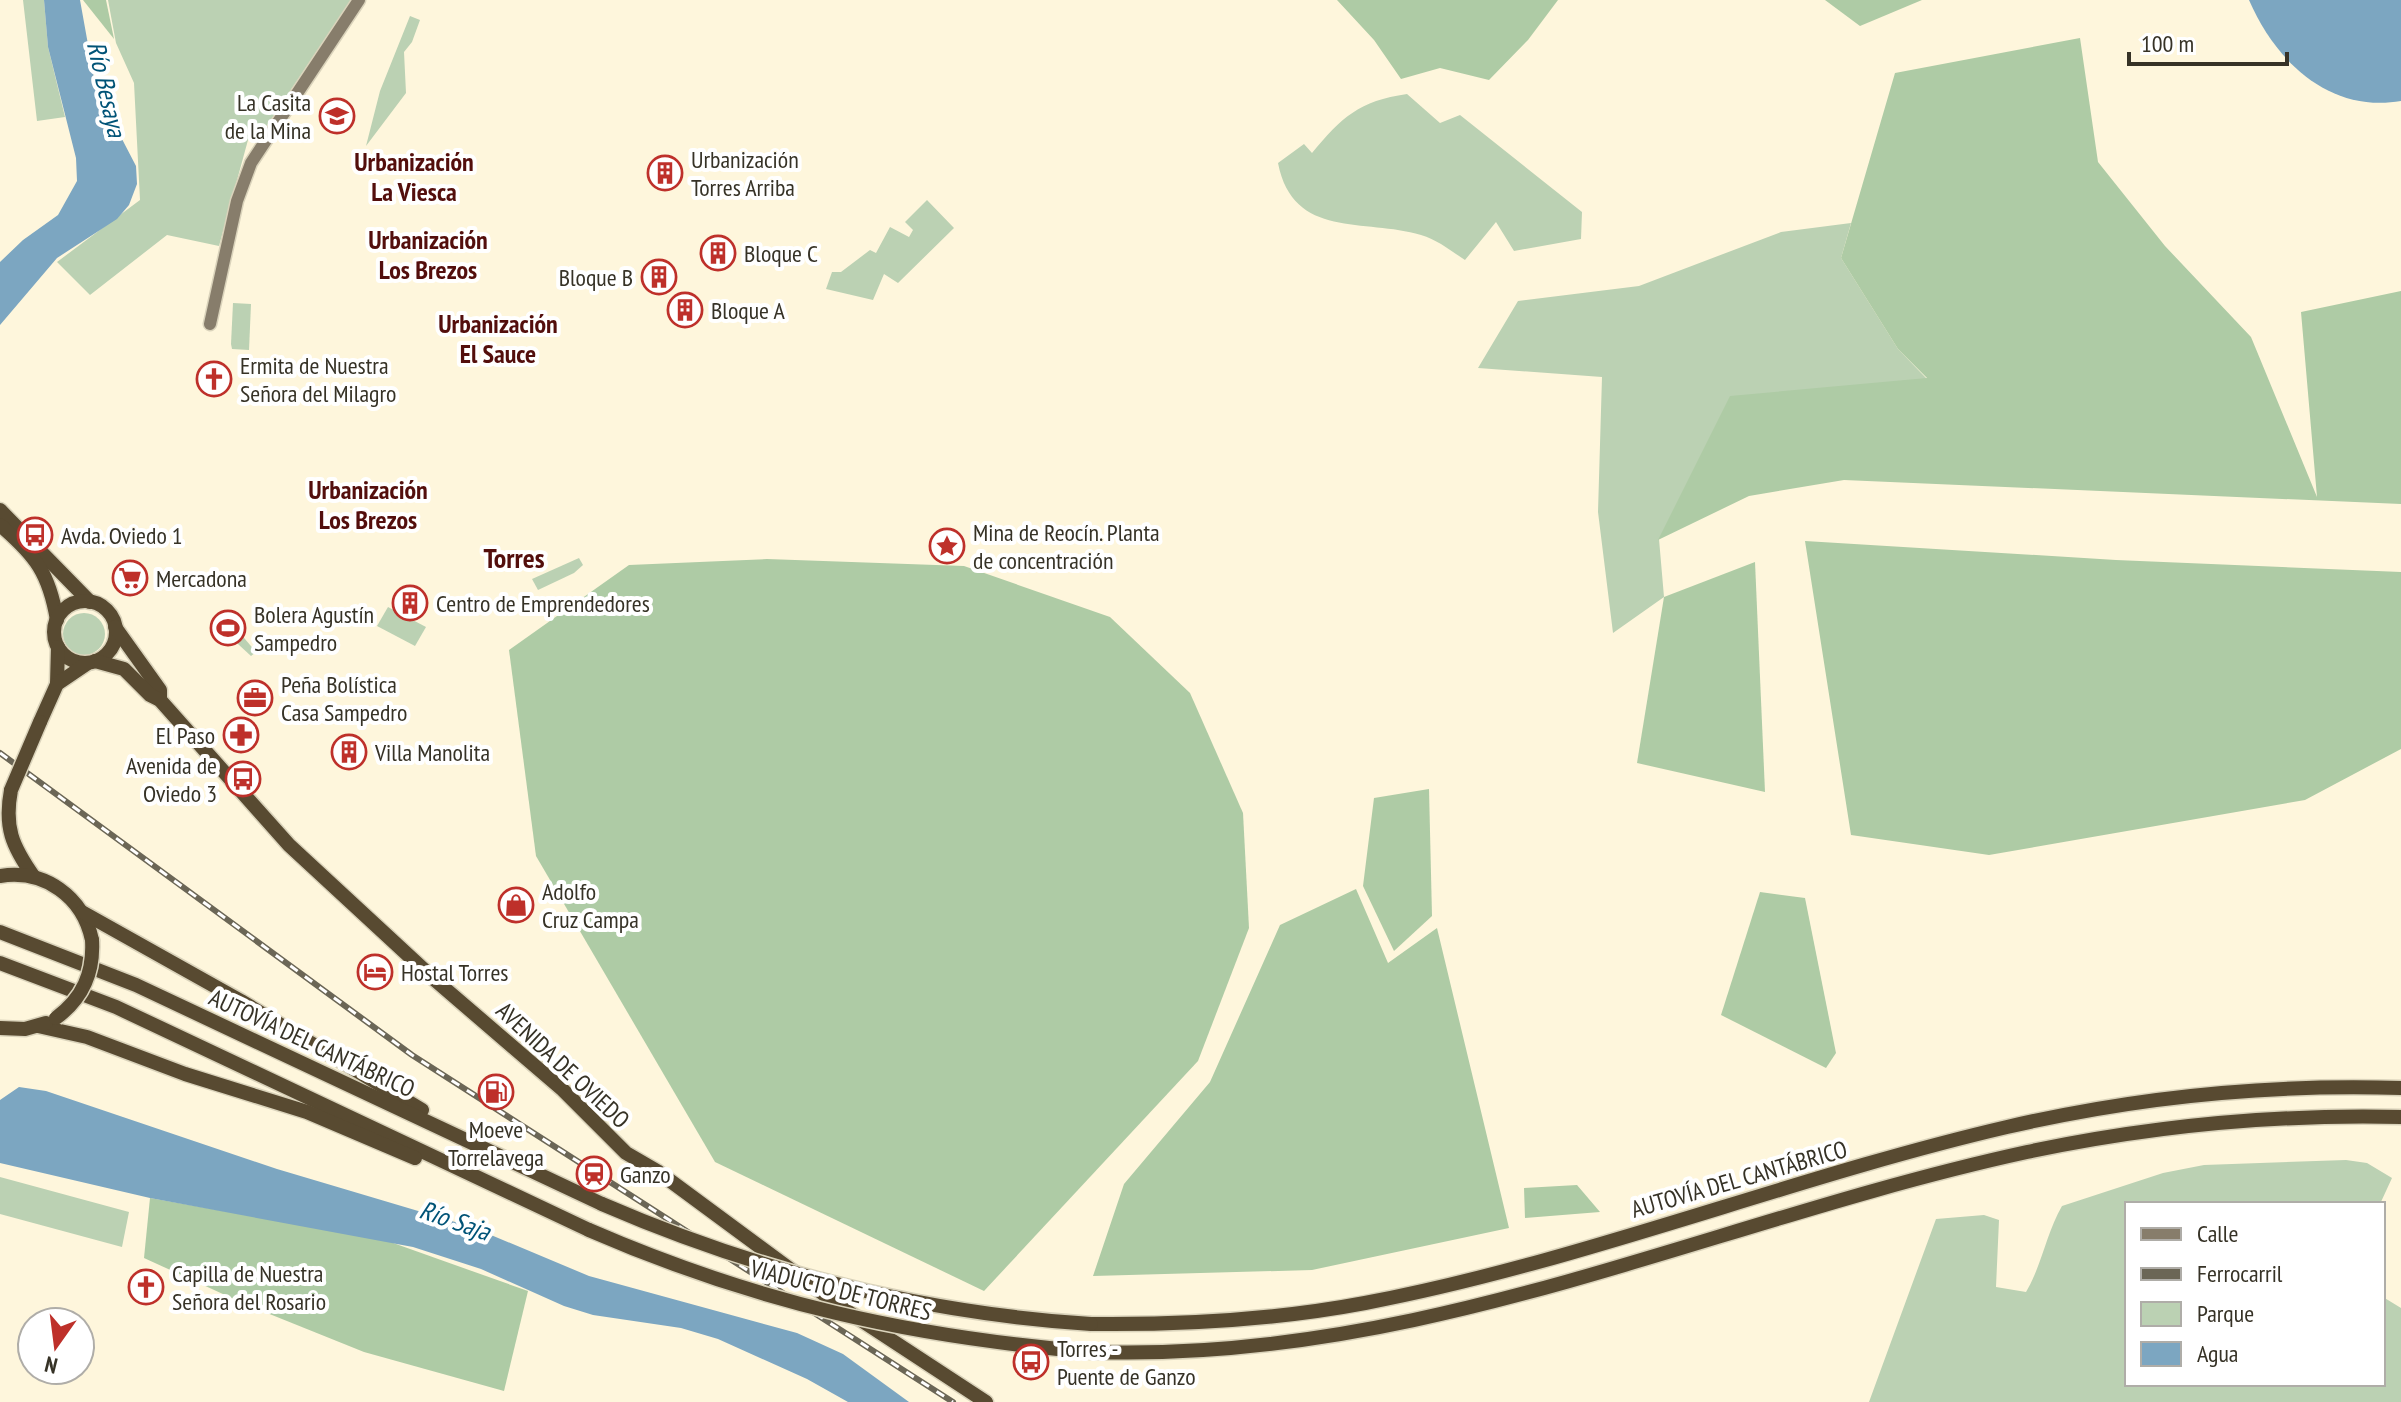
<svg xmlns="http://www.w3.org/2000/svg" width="2401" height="1402" font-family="'PT Sans Narrow',sans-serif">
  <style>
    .green { fill: #bbd1b3 }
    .forest { fill: #aecba5 }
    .water { fill: #7ca6c1 }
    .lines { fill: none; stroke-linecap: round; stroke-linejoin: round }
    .secondary-casing { stroke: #dad3bb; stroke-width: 15 }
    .highway-casing { stroke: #dad3bb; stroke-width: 17 }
    .secondary { stroke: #877d6b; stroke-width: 12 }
    .highway { stroke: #584a31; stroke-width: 14 }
    .rail-casing { stroke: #6b6656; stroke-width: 6 }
    .rail { stroke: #fff; stroke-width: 3; stroke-dasharray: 9; stroke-linecap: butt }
    .highway-bridge-casing { stroke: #dad3bb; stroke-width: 17; stroke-linecap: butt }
    .highway-bridge { stroke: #584a31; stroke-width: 14 }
    .labels { text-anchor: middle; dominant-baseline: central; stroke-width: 8; stroke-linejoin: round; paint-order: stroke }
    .poi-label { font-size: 24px; fill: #363226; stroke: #fff; text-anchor: start }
    .street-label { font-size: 24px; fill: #363226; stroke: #fff }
    .water-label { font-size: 26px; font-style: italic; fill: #005377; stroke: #fff }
    .neighbourhood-label { font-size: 26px; font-weight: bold; fill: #530e0c; stroke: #fff }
    .quarter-label { font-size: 28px; font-weight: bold; fill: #530e0c; stroke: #fff }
  </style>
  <rect width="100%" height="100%" fill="#fef6dc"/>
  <g class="green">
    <polygon points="23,0 44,0 48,47 65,117 37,121"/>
    <polygon points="108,0 351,0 266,127 258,126 248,140 219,246 167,235 90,295 57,262 140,200 134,83 116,43"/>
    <polygon points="410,16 420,20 412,42 404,52 406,93 366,146 380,91"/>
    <path d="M1407 94 1440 123 1460 115 1582 212 1581 239 1514 251 1496 222 1465 260C1451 251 1438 240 1421 235 1365 218 1293 240 1278 163L1304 144 1312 153C1342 117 1359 101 1407 94Z"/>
    <polygon points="927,200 954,228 898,283 884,274 873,300 826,289 832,272 841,272 870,250 876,253 890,227 909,237 913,230 905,222"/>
    <polygon points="1851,223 1841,258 1898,349 1927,379 1659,539 1664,597 1613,633 1598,512 1602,377 1478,368 1518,301 1639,286 1781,232"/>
    <polygon points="233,303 251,304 249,350 232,349 231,344"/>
    <polygon points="579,558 583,565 574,573 538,590 532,579"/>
    <polygon points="388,607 426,627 415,646 377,626"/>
    <polygon points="222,612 256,652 251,656 213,621"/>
    <circle cx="84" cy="634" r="21"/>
    <path d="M2346 1160 2367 1163 2392 1178 2380 1204H2127V1384H2383V1297L2401 1308V1402H1869L1936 1219 1984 1215 1999 1220 1996 1287 2026 1292C2042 1265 2046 1234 2062 1206L2163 1173 2204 1165Z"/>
    <polygon points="0,1177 129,1212 122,1247 0,1214"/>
  </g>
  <g class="forest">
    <polygon points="83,0 106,0 114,39"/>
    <polygon points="1337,0 1558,0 1528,40 1489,80 1440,68 1401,79 1374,40"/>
    <polygon points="1825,0 1922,0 1860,26"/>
    <polygon points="2080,38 2098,162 2165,246 2251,337 2317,497 2301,312 2401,291 2401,504 1844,480 1749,496 1658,540 1730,396 1927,378 1898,349 1841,258 1895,73"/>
    <polygon points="1805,541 2116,560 2401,572 2401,749 2305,800 1989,855 1851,835"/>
    <polygon points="767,559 964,566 1110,617 1190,693 1243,813 1249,928 1198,1061 984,1291 715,1162 536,856 509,650 629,565"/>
    <polygon points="1755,562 1765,792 1637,763 1664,597"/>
    <polygon points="1429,789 1432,916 1394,951 1363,886 1374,798"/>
    <polygon points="1356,889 1388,963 1437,928 1509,1228 1312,1270 1093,1276 1124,1184 1210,1082 1280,925"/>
    <polygon points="1760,892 1805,898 1836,1053 1826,1068 1721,1015"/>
    <polygon points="1577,1185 1600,1212 1525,1218 1524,1188"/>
    <polygon points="150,1198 382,1239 528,1291 504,1391 364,1352 247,1305 144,1258"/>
  </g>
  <g class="water">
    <polygon points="44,0 80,0 96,89 136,166 137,184 129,205 117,219 57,258 0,325 0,262 23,240 58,215 77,181 76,158 48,47"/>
    <path d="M2249 0H2401V101C2329 113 2276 62 2249 0Z"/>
    <polygon points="19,1087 46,1091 277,1169 472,1227 589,1276 797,1333 843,1354 909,1402 848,1402 807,1379 718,1339 681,1328 593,1315 564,1306 481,1269 413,1247 150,1198 0,1163 0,1100"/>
  </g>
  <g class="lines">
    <g class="secondary-casing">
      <polyline id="secondary" points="210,324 237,201 251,163 359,0"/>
    </g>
    <g class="highway-casing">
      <g id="highway">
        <polyline points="0,510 90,602"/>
        <path d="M0 525C36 556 49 573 57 620"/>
        <circle cx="85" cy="632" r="31"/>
        <polyline points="115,627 160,690 160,700"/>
        <polyline points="95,661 124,669 150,695 160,700 289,845 435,980 563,1090 626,1153 657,1171 844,1309 986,1402"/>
        <polyline points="57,684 58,647"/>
        <polyline points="40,722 57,684 88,663"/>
        <path d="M11 790C4 827 12 846 34 877"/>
        <path d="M0 876C45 869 83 897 92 940"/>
        <polyline points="82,912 241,1001 422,1110"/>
        <polyline points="0,932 136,985 602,1204"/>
        <polyline points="0,963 116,1007 589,1230"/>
        <polyline points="38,1026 87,1037 185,1074 307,1112 415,1158"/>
        <polyline points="0,1028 25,1029 46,1023"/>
        <path d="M1091 1324C1183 1325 1275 1320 1365 1303 1581 1262 1792 1177 2007 1127 2136 1097 2269 1084 2401 1088"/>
        <path d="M1092 1352C1425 1363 1710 1221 2027 1152 2150 1126 2275 1114 2401 1117"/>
      </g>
    </g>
    <use href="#secondary" class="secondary"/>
    <use href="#highway" class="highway"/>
    <g class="rail-casing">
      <polyline id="rail" points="0,753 412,1055 953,1402"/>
    </g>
    <use href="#rail" class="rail"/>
    <g class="highway-bridge-casing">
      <g id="highway-bridge">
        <polyline points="11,790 40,722"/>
        <path d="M56 1018C83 998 94 973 92 940"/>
        <path d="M602 1204C759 1272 919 1313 1091 1324"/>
        <path d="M589 1230C757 1303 910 1337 1092 1352"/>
      </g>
    </g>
    <use href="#highway-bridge" class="highway-bridge"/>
  </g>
  <defs>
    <g id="school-ring" transform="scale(1.8)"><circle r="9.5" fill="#fff" stroke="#be302a" stroke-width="1.5"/><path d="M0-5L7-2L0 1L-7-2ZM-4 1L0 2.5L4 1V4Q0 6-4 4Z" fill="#be302a"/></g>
    <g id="building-ring" transform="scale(1.8)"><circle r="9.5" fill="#fff" stroke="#be302a" stroke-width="1.5"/><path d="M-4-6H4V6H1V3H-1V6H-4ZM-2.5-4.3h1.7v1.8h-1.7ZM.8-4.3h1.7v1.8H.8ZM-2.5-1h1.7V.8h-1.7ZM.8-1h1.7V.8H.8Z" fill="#be302a"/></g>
    <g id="church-ring" transform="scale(1.8)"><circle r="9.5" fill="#fff" stroke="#be302a" stroke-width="1.5"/><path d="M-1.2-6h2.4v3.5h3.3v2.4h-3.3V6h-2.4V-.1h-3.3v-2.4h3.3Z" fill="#be302a"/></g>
    <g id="bus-ring" transform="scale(1.8)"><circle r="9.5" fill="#fff" stroke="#be302a" stroke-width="1.5"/><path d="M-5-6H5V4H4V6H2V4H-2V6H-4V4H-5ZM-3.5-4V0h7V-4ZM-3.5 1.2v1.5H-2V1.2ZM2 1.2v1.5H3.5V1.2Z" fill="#be302a"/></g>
    <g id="sight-ring" transform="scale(1.8)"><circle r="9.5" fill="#fff" stroke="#be302a" stroke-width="1.5"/><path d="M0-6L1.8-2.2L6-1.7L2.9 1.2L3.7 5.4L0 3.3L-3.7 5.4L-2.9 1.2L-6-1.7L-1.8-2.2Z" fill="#be302a"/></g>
    <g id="supermarket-ring" transform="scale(1.8)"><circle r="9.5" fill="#fff" stroke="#be302a" stroke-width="1.5"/><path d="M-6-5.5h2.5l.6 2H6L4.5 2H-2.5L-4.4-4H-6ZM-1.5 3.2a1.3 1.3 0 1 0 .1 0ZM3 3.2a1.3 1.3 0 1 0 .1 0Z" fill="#be302a"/></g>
    <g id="stadium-ring" transform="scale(1.8)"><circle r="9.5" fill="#fff" stroke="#be302a" stroke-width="1.5"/><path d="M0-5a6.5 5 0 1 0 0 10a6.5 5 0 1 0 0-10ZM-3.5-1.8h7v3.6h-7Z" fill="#be302a"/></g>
    <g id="office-ring" transform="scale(1.8)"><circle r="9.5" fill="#fff" stroke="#be302a" stroke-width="1.5"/><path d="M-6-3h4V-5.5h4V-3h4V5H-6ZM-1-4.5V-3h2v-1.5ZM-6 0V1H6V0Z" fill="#be302a"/></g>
    <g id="pharmacy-ring" transform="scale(1.8)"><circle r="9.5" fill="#fff" stroke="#be302a" stroke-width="1.5"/><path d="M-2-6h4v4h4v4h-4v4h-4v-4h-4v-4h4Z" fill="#be302a"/></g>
    <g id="shop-ring" transform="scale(1.8)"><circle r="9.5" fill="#fff" stroke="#be302a" stroke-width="1.5"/><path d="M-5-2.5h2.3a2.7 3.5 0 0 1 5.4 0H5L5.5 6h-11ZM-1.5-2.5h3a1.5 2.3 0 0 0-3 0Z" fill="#be302a"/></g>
    <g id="hotel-ring" transform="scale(1.8)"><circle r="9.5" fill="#fff" stroke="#be302a" stroke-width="1.5"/><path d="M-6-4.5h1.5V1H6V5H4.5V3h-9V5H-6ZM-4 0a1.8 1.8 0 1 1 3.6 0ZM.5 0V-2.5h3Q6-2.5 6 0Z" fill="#be302a"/></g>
    <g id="fuel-ring" transform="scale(1.8)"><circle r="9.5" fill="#fff" stroke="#be302a" stroke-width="1.5"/><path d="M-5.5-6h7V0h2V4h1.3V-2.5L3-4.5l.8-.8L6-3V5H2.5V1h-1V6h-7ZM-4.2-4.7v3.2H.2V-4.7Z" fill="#be302a"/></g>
    <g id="station-ring" transform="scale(1.8)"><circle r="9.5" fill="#fff" stroke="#be302a" stroke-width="1.5"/><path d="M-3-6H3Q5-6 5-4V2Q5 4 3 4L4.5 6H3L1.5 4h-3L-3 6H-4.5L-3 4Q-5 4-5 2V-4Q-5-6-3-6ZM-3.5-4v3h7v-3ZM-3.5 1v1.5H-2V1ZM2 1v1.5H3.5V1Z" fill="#be302a"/></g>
  </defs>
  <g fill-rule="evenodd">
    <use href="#school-ring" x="337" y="116"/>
    <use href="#building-ring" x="665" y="173"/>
    <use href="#building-ring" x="718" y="253"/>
    <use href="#building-ring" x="659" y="277"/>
    <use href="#building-ring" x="685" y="310"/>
    <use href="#church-ring" x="214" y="379"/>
    <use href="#bus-ring" x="35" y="535"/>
    <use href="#sight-ring" x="947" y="546"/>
    <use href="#supermarket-ring" x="130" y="578"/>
    <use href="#building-ring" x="410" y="603"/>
    <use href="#stadium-ring" x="228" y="628"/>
    <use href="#office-ring" x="255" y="698"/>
    <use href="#pharmacy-ring" x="241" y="735"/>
    <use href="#building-ring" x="349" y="752"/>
    <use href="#bus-ring" x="243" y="779"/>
    <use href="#shop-ring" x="516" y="905"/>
    <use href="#hotel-ring" x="375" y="972"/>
    <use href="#fuel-ring" x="496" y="1092"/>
    <use href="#station-ring" x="594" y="1174"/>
    <use href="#church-ring" x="146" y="1287"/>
    <use href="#bus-ring" x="1031" y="1362"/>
  </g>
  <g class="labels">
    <g class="poi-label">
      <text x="311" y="102" text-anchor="end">La Casita<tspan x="311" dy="28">de la Mina</tspan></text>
      <text x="691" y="159">Urbanización<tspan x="691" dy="28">Torres Arriba</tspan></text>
      <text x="744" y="253">Bloque C</text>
      <text x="633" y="277" text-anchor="end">Bloque B</text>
      <text x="711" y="310">Bloque A</text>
      <text x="240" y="365">Ermita de Nuestra<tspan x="240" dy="28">Señora del Milagro</tspan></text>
      <text x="973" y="532">Mina de Reocín. Planta<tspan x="973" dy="28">de concentración</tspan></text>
      <text x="61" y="535">Avda. Oviedo 1</text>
      <text x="156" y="578">Mercadona</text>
      <text x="436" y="603">Centro de Emprendedores</text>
      <text x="254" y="614">Bolera Agustín<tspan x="254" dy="28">Sampedro</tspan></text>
      <text x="281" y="684">Peña Bolística<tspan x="281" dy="28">Casa Sampedro</tspan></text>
      <text x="215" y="735" text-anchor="end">El Paso</text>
      <text x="375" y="752">Villa Manolita</text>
      <text x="217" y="765" text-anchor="end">Avenida de<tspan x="217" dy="28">Oviedo 3</tspan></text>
      <text x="542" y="891">Adolfo<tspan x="542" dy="28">Cruz Campa</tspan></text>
      <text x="401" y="972">Hostal Torres</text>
      <text x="496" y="1129" text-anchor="middle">Moeve<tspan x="496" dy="28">Torrelavega</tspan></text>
      <text x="620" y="1174">Ganzo</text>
      <text x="172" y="1273">Capilla de Nuestra<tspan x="172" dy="28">Señora del Rosario</tspan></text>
      <text x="1057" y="1348">Torres -<tspan x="1057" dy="28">Puente de Ganzo</tspan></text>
    </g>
    <g class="street-label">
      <text transform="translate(312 1043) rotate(25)">AUTOVÍA DEL CANTÁBRICO</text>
      <text transform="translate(563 1065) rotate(43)">AVENIDA DE OVIEDO</text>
      <text transform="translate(1739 1179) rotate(-16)">AUTOVÍA DEL CANTÁBRICO</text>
      <text transform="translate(841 1290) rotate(14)">VIADUCTO DE TORRES</text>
    </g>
    <g class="water-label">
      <text transform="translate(107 89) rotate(77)">Río Besaya</text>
      <text transform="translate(455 1220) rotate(19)">Río Saja</text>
    </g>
    <g class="neighbourhood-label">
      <text x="414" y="161">Urbanización<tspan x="414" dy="30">La Viesca</tspan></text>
      <text x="428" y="239">Urbanización<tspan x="428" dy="30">Los Brezos</tspan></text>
      <text x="498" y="323">Urbanización<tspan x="498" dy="30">El Sauce</tspan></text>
      <text x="368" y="489">Urbanización<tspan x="368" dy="30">Los Brezos</tspan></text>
    </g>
    <g class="quarter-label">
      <text x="514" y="557">Torres</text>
    </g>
  </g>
  <rect x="2125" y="1202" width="260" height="184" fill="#ffffff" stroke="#afada8" stroke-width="2"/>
  <rect x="2141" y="1228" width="40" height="12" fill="#877d6b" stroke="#afada8" stroke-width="2"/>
  <text x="2197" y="1242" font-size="24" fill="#363226">Calle</text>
  <rect x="2141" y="1268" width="40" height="12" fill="#6b6656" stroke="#afada8" stroke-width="2"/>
  <text x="2197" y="1282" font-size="24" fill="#363226">Ferrocarril</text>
  <rect x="2141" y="1302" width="40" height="24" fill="#bbd1b3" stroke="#afada8" stroke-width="2"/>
  <text x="2197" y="1322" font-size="24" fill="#363226">Parque</text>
  <rect x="2141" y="1342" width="40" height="24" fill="#7ca6c1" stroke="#afada8" stroke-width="2"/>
  <text x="2197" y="1362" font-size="24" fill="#363226">Agua</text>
  <g transform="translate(56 1346) rotate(194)"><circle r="38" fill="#ffffff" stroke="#afada8" stroke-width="2"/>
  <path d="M0-6L14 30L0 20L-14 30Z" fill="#be302a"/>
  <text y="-12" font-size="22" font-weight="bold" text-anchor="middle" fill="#363226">N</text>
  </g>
  <path d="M2129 52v12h158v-12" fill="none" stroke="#363226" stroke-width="4"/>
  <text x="2141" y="52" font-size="24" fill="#363226" stroke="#ffffff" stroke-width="6" paint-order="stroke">100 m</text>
</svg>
